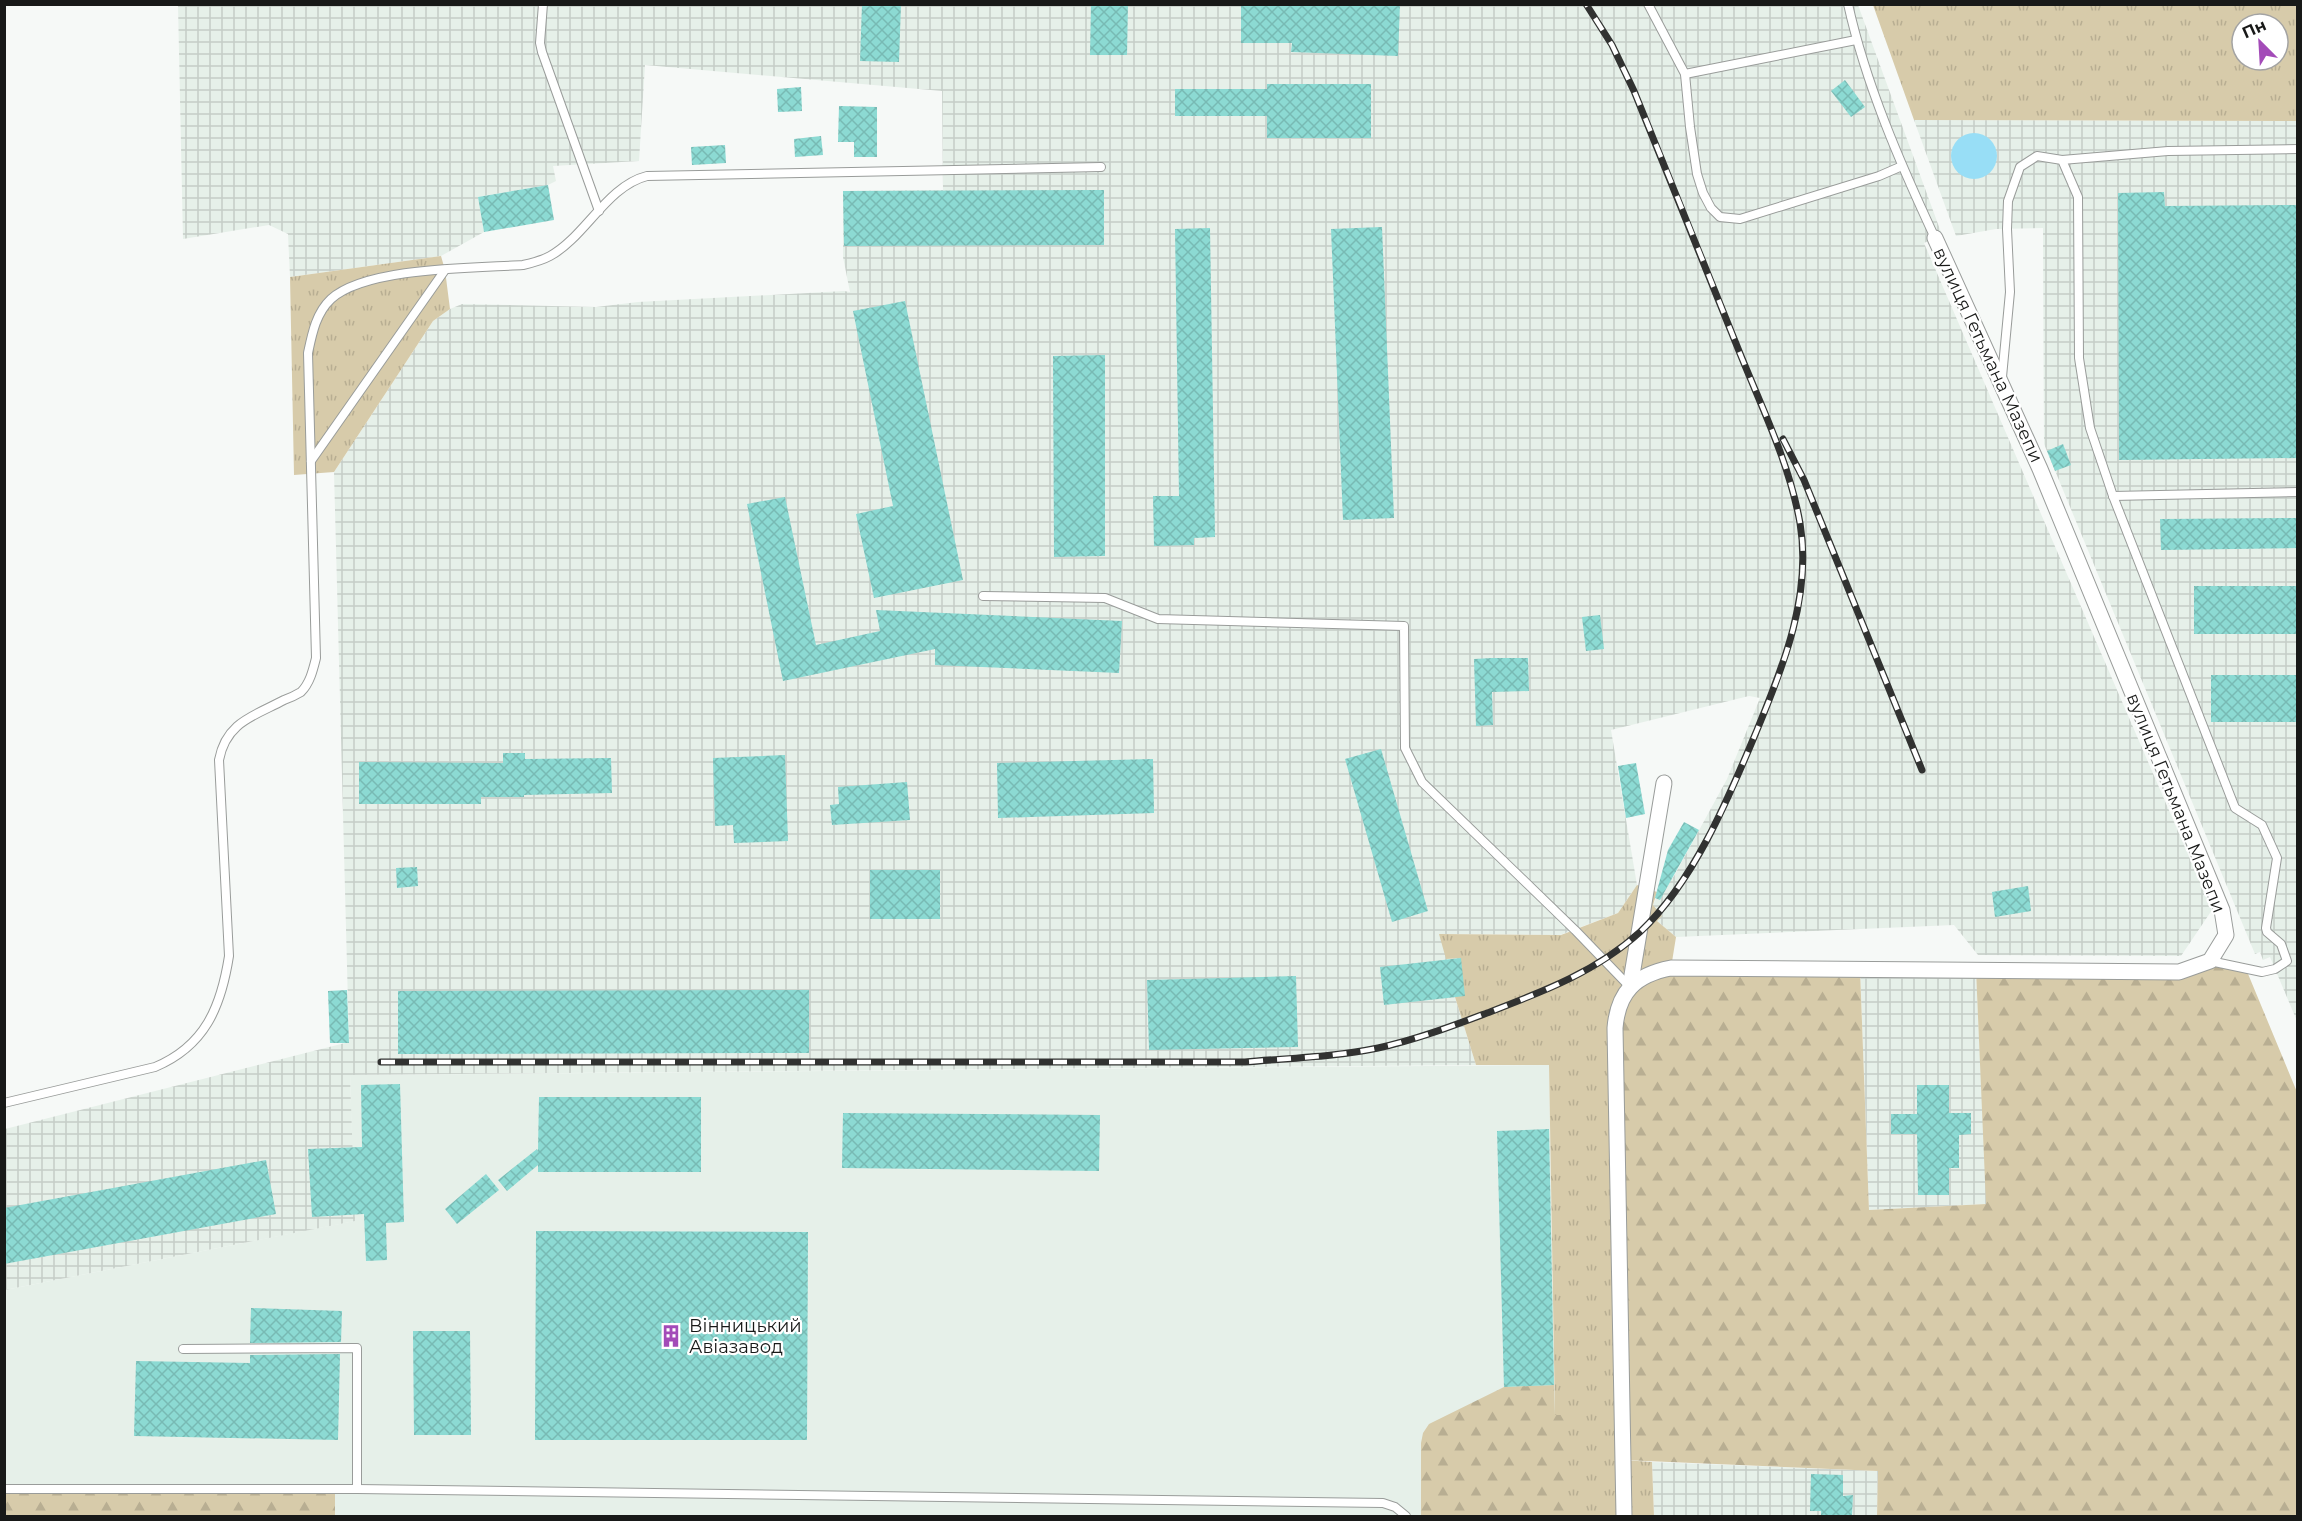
<svg xmlns="http://www.w3.org/2000/svg" width="2302" height="1521" font-family="Montserrat,sans-serif">
  <style>
    .built { fill: #e6f0e9 }
    .industrial { fill: url(#industrial-grid) }
    .grass { fill: url(#grass-tufts); fill-rule: evenodd }
    .forest { fill: url(#forest-firs) }
    .water { fill: #98def6 }
    .building { fill: url(#building-cross-hatch) }
    .lines { fill: none; stroke-linecap: round; stroke-linejoin: round }
    .lane-casing { stroke: #999c9a; stroke-width: 10 }
    .street-casing { stroke: #999c9a; stroke-width: 17 }
    .lane { stroke: #fff; stroke-width: 8 }
    .street { stroke: #fff; stroke-width: 15 }
    .rail-casing { stroke: #313231; stroke-width: 7 }
    .rail { stroke: #fff; stroke-width: 4.5; stroke-dasharray: 14; stroke-linecap: butt }
    .labels { text-anchor: middle; dominant-baseline: central; stroke-width: 4.5; stroke-linejoin: round; paint-order: stroke }
    .street-label { font-size: 18px; fill: #181918; stroke: #fff }
    .poi-label { font-size: 18px; fill: #181918; stroke: #fff; text-anchor: start }
  </style>
  <defs>
    <pattern id="industrial-grid" width="8" height="8" patternUnits="userSpaceOnUse" patternTransform="scale(1.5)"><rect width="8" height="8" fill="#e6f0e9"/><path d="M0 4h8M4 0v8" fill="none" stroke="#c5cdc7"/></pattern>
    <pattern id="grass-tufts" width="24" height="20" patternUnits="userSpaceOnUse" patternTransform="scale(1.5)"><rect width="24" height="20" fill="#d7cbaa"/><path d="M3 7l-1-3M5 7V3M7 7l1-3M15 17l-1-3M17 17v-4M19 17l1-3" fill="none" stroke="#b8ae92"/></pattern>
    <pattern id="forest-firs" width="22" height="20" patternUnits="userSpaceOnUse" patternTransform="scale(1.5)"><rect width="22" height="20" fill="#d7cbaa"/><path d="M5 1l3.5 6h-7zM16 11l3.5 6h-7z" fill="#b8ae92"/></pattern>
    <pattern id="building-cross-hatch" width="8" height="8" patternUnits="userSpaceOnUse" patternTransform="scale(1.5)"><rect width="8" height="8" fill="#8cdad3"/><path d="M0 0l8 8M0 8l8-8" fill="none" stroke="#78bab4"/></pattern>
  </defs>
  <rect width="100%" height="100%" fill="#f6f9f7"/>
  <polygon class="built" points="1549,1065 1555,1415 1568,1516 5,1516 5,1290 354,1221 350,1075"/>
  <g class="industrial">
    <polygon points="178,5 1858,5 1942,235 1924,243 2212,910 2181,956 1978,955 1954,925 1676,937 1657,921 1653,905 1657,896 1674,876 1727,779 1760,698 1749,696 1611,730 1637,885 1618,913 1560,935 1439,934 1460,958 1455,997 1476,1065 350,1075 355,1221 5,1290 5,1129 349,1042 334,472 433,321 450,309 462,304 596,307 638,302 844,291 850,292 843,257 843,191 943,190 942,91 645,65 639,161 553,166 556,181 548,185 478,197 484,232 441,256 290,277 288,234 269,225 183,239"/>
    <polygon points="1914,120 2297,121 2297,1021 2270,957 2263,960 2260,952 2255,954 2044,444 2043,228 1996,229 1956,236"/>
    <polygon points="1860,969 1976,970 1987,1204 1869,1210"/>
    <polygon points="1652,1462 1878,1471 1877,1516 1654,1516"/>
  </g>
  <g class="grass">
    <path d="M1873 5H2297V121L1914 120ZM2242 24H2278V60H2242Z"/>
    <polygon points="441,256 445,270 450,309 433,321 334,472 294,475 290,277"/>
    <polygon points="1637,885 1657,892 1653,905 1662,916 1657,921 1676,937 1671,968 1623,1460 1652,1462 1654,1516 1568,1516 1568,1416 1555,1416 1549,1065 1476,1065 1455,997 1461,958 1446,959 1439,934 1561,935 1618,913"/>
  </g>
  <g class="forest">
    <polygon points="2210,961 2246,969 2297,1092 2297,1516 1877,1516 1878,1471 1623,1460 1615,1028 1623,995 1648,974 1860,969 1869,1210 1986,1204 1976,970 2179,972"/>
    <polygon points="1554,1385 1555,1415 1568,1415 1568,1516 1421,1516 1421,1443 1423,1433 1429,1424 1504,1387"/>
    <polygon points="5,1489 335,1490 335,1516 5,1516"/>
  </g>
  <circle class="water" cx="1974" cy="156" r="23"/>
  <g class="building">
    <polygon points="862,4 901,4 899,62 860,61"/>
    <polygon points="1091,4 1128,4 1127,55 1090,55"/>
    <polygon points="1241,4 1400,4 1398,56 1291,52 1292,43 1241,43"/>
    <polygon points="1845,80 1865,107 1851,117 1831,91"/>
    <polygon points="1267,84 1371,84 1371,138 1267,138 1267,116 1175,116 1175,89 1267,89"/>
    <polygon points="801,87 802,111 778,112 777,89"/>
    <polygon points="839,106 877,107 877,157 854,157 854,142 838,142"/>
    <polygon points="821,136 823,155 795,157 794,139"/>
    <polygon points="725,145 726,163 692,165 691,147"/>
    <polygon points="548,185 554,220 484,232 478,197"/>
    <polygon points="1104,190 1104,245 844,246 843,191"/>
    <polygon points="2164,192 2165,206 2298,205 2298,458 2119,460 2118,193"/>
    <polygon points="1382,227 1394,518 1343,520 1331,229"/>
    <polygon points="1210,228 1215,537 1194,538 1194,545 1154,546 1153,496 1179,496 1175,229"/>
    <polygon points="905,301 963,580 874,598 856,514 893,506 853,311"/>
    <polygon points="1105,355 1105,556 1054,557 1053,356"/>
    <polygon points="2063,444 2071,465 2055,471 2047,451"/>
    <polygon points="785,497 816,645 880,631 876,610 1122,621 1119,673 935,665 935,649 783,681 747,504"/>
    <polygon points="2298,518 2298,548 2161,550 2160,519"/>
    <rect x="2194" y="586" width="104" height="48"/>
    <polygon points="1600,615 1604,649 1586,651 1582,617"/>
    <polygon points="1492,658 1528,658 1529,691 1492,692 1493,725 1476,726 1474,659"/>
    <rect x="2211" y="675" width="87" height="47"/>
    <polygon points="1381,749 1428,911 1392,922 1345,759"/>
    <polygon points="503,753 525,753 525,759 611,758 612,793 524,795 524,797 481,797 481,804 359,804 359,762 503,763"/>
    <polygon points="785,755 788,841 734,843 733,825 715,826 713,758"/>
    <polygon points="1153,759 1154,813 998,818 997,763"/>
    <polygon points="1636,763 1645,814 1626,818 1618,766"/>
    <polygon points="907,782 910,820 832,825 830,805 839,804 838,787"/>
    <polygon points="1684,822 1699,830 1660,900 1655,898 1668,850"/>
    <polygon points="417,867 418,886 397,888 396,868"/>
    <rect x="870" y="870" width="70" height="49"/>
    <polygon points="2028,886 2031,911 1995,917 1992,892"/>
    <polygon points="1461,958 1465,996 1384,1005 1380,967"/>
    <polygon points="1296,976 1298,1047 1149,1050 1147,980"/>
    <polygon points="347,990 349,1043 330,1043 328,991"/>
    <polygon points="809,990 809,1053 398,1054 398,991"/>
    <polygon points="400,1084 404,1222 386,1223 387,1260 366,1261 364,1214 312,1217 308,1149 362,1147 361,1085"/>
    <polygon points="1917,1085 1949,1085 1949,1113 1971,1113 1971,1134 1959,1135 1959,1168 1949,1168 1949,1195 1918,1195 1917,1134 1891,1134 1891,1114 1917,1114"/>
    <polygon points="539,1097 701,1097 701,1172 538,1172 538,1165 507,1191 498,1180 537,1149 538,1151"/>
    <polygon points="843,1113 1100,1115 1099,1171 842,1168"/>
    <polygon points="1549,1129 1554,1385 1504,1387 1497,1131"/>
    <polygon points="266,1160 276,1214 4,1264 4,1208"/>
    <polygon points="486,1174 499,1190 457,1224 445,1209"/>
    <polygon points="536,1231 808,1232 807,1440 535,1440"/>
    <polygon points="251,1308 342,1311 341,1342 250,1343"/>
    <polygon points="413,1331 470,1331 471,1435 414,1435"/>
    <polygon points="340,1354 338,1440 134,1436 136,1361 250,1363 250,1355"/>
    <polygon points="1811,1474 1843,1475 1843,1496 1853,1495 1852,1516 1821,1516 1821,1511 1810,1511"/>
  </g>
  <g class="lines">
    <g class="lane-casing">
      <g id="lane">
        <polyline points="543,4 540,43 542,52 599,211"/>
        <polyline points="1648,4 1685,74 1690,127 1697,174 1703,193 1711,208 1720,217 1740,219 1879,176 1902,166"/>
        <path d="M1848 4C1866 85 1900 163 1935 238"/>
        <polyline points="1685,74 1856,40"/>
        <polyline points="2062,160 2168,151 2298,149"/>
        <polyline points="2002,377 2010,292 2007,229 2008,201 2020,167 2037,156 2062,160 2078,197 2079,358 2090,428 2113,496 2235,808 2262,825 2277,858 2266,928 2267,932 2281,944 2287,961 2275,969 2262,972 2210,961"/>
        <polyline points="311,461 445,270"/>
        <polyline points="2113,496 2298,492"/>
        <polyline points="983,596 1105,598 1158,619 1404,626 1405,748 1422,782 1575,930 1629,986"/>
        <path d="M4 1103 155 1067C205 1046 221 1007 229 956L219 760C226 722 254 716 284 700 290 698 296 695 301 692 310 683 313 670 316 658L308 353C312 334 316 313 331 299 366 267 474 268 523 265 532 263 541 261 550 256 585 237 607 186 647 176L1101 167"/>
        <polyline points="183,1349 357,1348 357,1489"/>
        <polyline points="4,1489 357,1489 1383,1503 1395,1507 1406,1516"/>
      </g>
    </g>
    <g class="street-casing">
      <g id="street">
        <polyline points="1630,987 1664,783"/>
        <path d="M1624 1516 1615 1028C1618 992 1635 975 1671 968L2179 972 2210 961 2226 935 2222 910 2040 469 1935 238"/>
      </g>
    </g>
    <use href="#lane" class="lane"/>
    <use href="#street" class="street"/>
    <g class="rail-casing">
      <g id="rail">
        <polyline points="1783,439 1804,480 1922,770"/>
        <path d="M381 1062H1245C1290 1058 1334 1057 1378 1048 1415 1040 1452 1026 1487 1013 1542 992 1596 972 1640 932 1694 882 1729 797 1757 730 1784 665 1812 594 1800 523 1789 461 1760 404 1737 346 1703 261 1669 176 1634 91L1612 45 1586 4"/>
      </g>
    </g>
    <use href="#rail" class="rail"/>
  </g>
  <defs>
    <g id="building-bare" transform="scale(1.8)"><path d="M-4-6H4V6H1V3H-1V6H-4ZM-2.5-4.3h1.7v1.8h-1.7ZM.8-4.3h1.7v1.8H.8ZM-2.5-1h1.7V.8h-1.7ZM.8-1h1.7V.8H.8Z" fill="#a34bb8" stroke="#fff" stroke-width="2.5" paint-order="stroke"/></g>
  </defs>
  <g fill-rule="evenodd">
    <use href="#building-bare" x="671" y="1336"/>
  </g>
  <g class="labels">
    <g class="street-label">
      <text transform="translate(1988 355) rotate(65)">вулиця Гетьмана Мазепи</text>
      <text transform="translate(2176 803) rotate(68)">вулиця Гетьмана Мазепи</text>
    </g>
    <g class="poi-label">
      <text x="689" y="1326">Вінницький<tspan x="689" dy="21">Авіазавод</tspan></text>
    </g>
  </g>
  <rect width="2302" height="1521" fill="none" stroke="#181918" stroke-width="12"/>
  <g transform="translate(2260 42) rotate(336)"><circle r="28" fill="#ffffff" stroke="#a3a3a3" stroke-width="1.5"/>
  <path d="M0-4.5L10 22L0 15L-10 22Z" fill="#a34bb8"/>
  <text y="-9" font-size="16" font-weight="bold" text-anchor="middle" fill="#181918">Пн</text>
  </g>
</svg>
